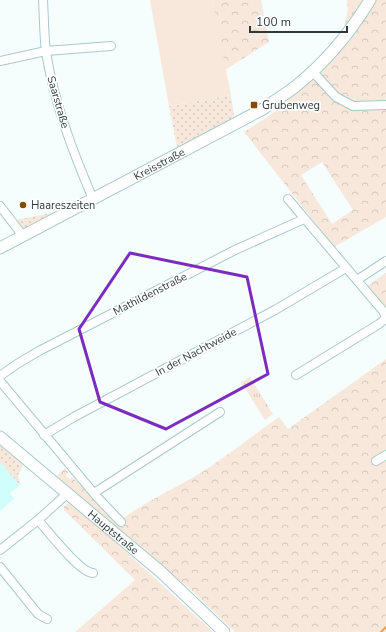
<svg xmlns="http://www.w3.org/2000/svg" width="386" height="632" font-family="'Nunito Sans',sans-serif">
  <style>
    .built { fill: #cffefb }
    .grass { fill: url(#grass-dots) }
    .forest { fill: url(#forest-crowns); fill-rule: evenodd }
    .park { fill: url(#park-tufts) }
    .garden { fill: #f7e8db }
    .lines { fill: none; stroke-linecap: round; stroke-linejoin: round }
    .stream { stroke: #e89f55; stroke-width: 2 }
    .street-casing { stroke: #a7cbc9; stroke-width: 10 }
    .secondary-casing { stroke: #a7cbc9; stroke-width: 13 }
    .street { stroke: #fff; stroke-width: 8 }
    .secondary { stroke: #fff; stroke-width: 11 }
    .marked { fill: none; stroke: #7b2cbf; stroke-width: 3; stroke-linejoin: round }
    .poi-dot { fill: #844c00; stroke: #fff; stroke-width: 1.5 }
    .labels { text-anchor: middle; dominant-baseline: central; stroke-width: 3.5; stroke-linejoin: round; paint-order: stroke }
    .street-label { font-size: 11px; fill: #2b3a39; stroke: #fff }
    .poi-label { font-size: 11px; fill: #2b3a39; stroke: #fff; text-anchor: start }
  </style>
  <defs>
    <pattern id="grass-dots" width="8" height="8" patternUnits="userSpaceOnUse"><rect width="8" height="8" fill="#f7e8db"/><path d="M2 2h.1M6 6h.1" fill="none" stroke="#d4c8bd" stroke-width="1.8" stroke-linecap="round"/></pattern>
    <pattern id="forest-crowns" width="20" height="18" patternUnits="userSpaceOnUse"><rect width="20" height="18" fill="#f7e8db"/><path d="M2 6a3 3 0 1 1 6 0M12 15a3 3 0 1 1 6 0" fill="none" stroke="#d4c8bd"/></pattern>
    <pattern id="park-tufts" width="24" height="20" patternUnits="userSpaceOnUse"><rect width="24" height="20" fill="#f7e8db"/><path d="M3 7l-1-3M5 7V3M7 7l1-3M15 17l-1-3M17 17v-4M19 17l1-3" fill="none" stroke="#d4c8bd"/></pattern>
  </defs>
  <rect width="100%" height="100%" fill="#f6fdfd"/>
  <polygon class="built" points="0,445 23,465 18,475 20,485 10,493 14,499 0,511"/>
  <g class="grass">
    <polygon points="231,95 234,115 230,120 177,147 169,106"/>
    <polygon points="56,212 27,228 23,228 16,220"/>
    <polygon points="0,445 23,465 18,475 20,485 0,462"/>
  </g>
  <g class="forest">
    <polygon points="212,0 261,0 269,42 225,70"/>
    <path d="M347 0H386V217L334 247 244 132 282 107 293 94 325 68 350 38 343 31 348 10ZM322 162 353 210 332 224 301 175Z"/>
    <polygon points="386,273 386,309 367,286"/>
    <path d="M386 359V632H235L186 585 164 570 57 476 65 468 68 472 66 475 70 479 72 477 118 522C141 504 169 491 194 477 224 459 251 437 279 417L288 429Z"/>
    <polygon points="72,502 213,632 75,632 135,580 64,510 64,506 68,503"/>
  </g>
  <polygon class="park" points="250,377 273,414 265,420 241,382"/>
  <polygon class="garden" points="150,0 212,0 231,95 169,106"/>
  <g class="lines">
    <polyline class="stream" points="381,632 386,627"/>
    <g class="street-casing">
      <g id="street">
        <path d="M43 0C44 17 44 35 46 52 54 103 73 152 93 199"/>
        <polyline points="0,61 46,51 111,46"/>
        <polyline points="313,72 336,97 353,106 386,105"/>
        <polyline points="288,199 383,311 386,317 384,320 379,324 296,375"/>
        <polyline points="0,206 23,236"/>
        <polyline points="357,280 386,261"/>
        <polyline points="0,376 17,364 39,351 235,250 304,219"/>
        <polyline points="0,381 97,497 121,522"/>
        <polyline points="44,435 74,417 275,310 346,268"/>
        <polyline points="376,461 386,455"/>
        <polyline points="94,493 220,412"/>
        <path d="M38 520C48 531 80 573 93 573"/>
        <polyline points="0,550 38,520 68,493"/>
        <polyline points="0,567 38,614 47,619"/>
      </g>
    </g>
    <g class="secondary-casing">
      <g id="secondary">
        <path id="s1" d="M0 248 263 109C274 101 286 94 296 86 326 62 350 33 370 0"/>
        <path id="s2" d="M0 437 161 572 224 632"/>
      </g>
    </g>
    <use href="#street" class="street"/>
    <use href="#secondary" class="secondary"/>
  </g>
  <path class="marked" d="M130 253 247 277 268 374 166 429 100 402 79 329Z"/>
  <g class="poi-dot">
    <rect x="250" y="101" width="8" height="8" rx="2"/>
    <circle cx="23" cy="205" r="4"/>
  </g>
  <g class="labels">
    <g class="street-label">
      <text transform="translate(58 102) rotate(74)">Saarstraße</text>
      <text stroke="none"><textPath href="#s1" startOffset="180">Kreisstraße</textPath></text>
      <text transform="translate(150 294) rotate(-27)">Mathildenstraße</text>
      <text transform="translate(196 352) rotate(-28)">In der Nachtweide</text>
      <text stroke="none"><textPath href="#s2" startOffset="148">Hauptstraße</textPath></text>
    </g>
    <g class="poi-label">
      <text x="262" y="105">Grubenweg</text>
      <text x="31" y="205">Haareszeiten</text>
    </g>
  </g>
  <path d="M250 26v6h97v-6" fill="none" stroke="#2b3a39" stroke-width="2"/>
  <text x="256" y="26" font-size="12" fill="#2b3a39" stroke="#ffffff" stroke-width="3" paint-order="stroke">100 m</text>
</svg>
